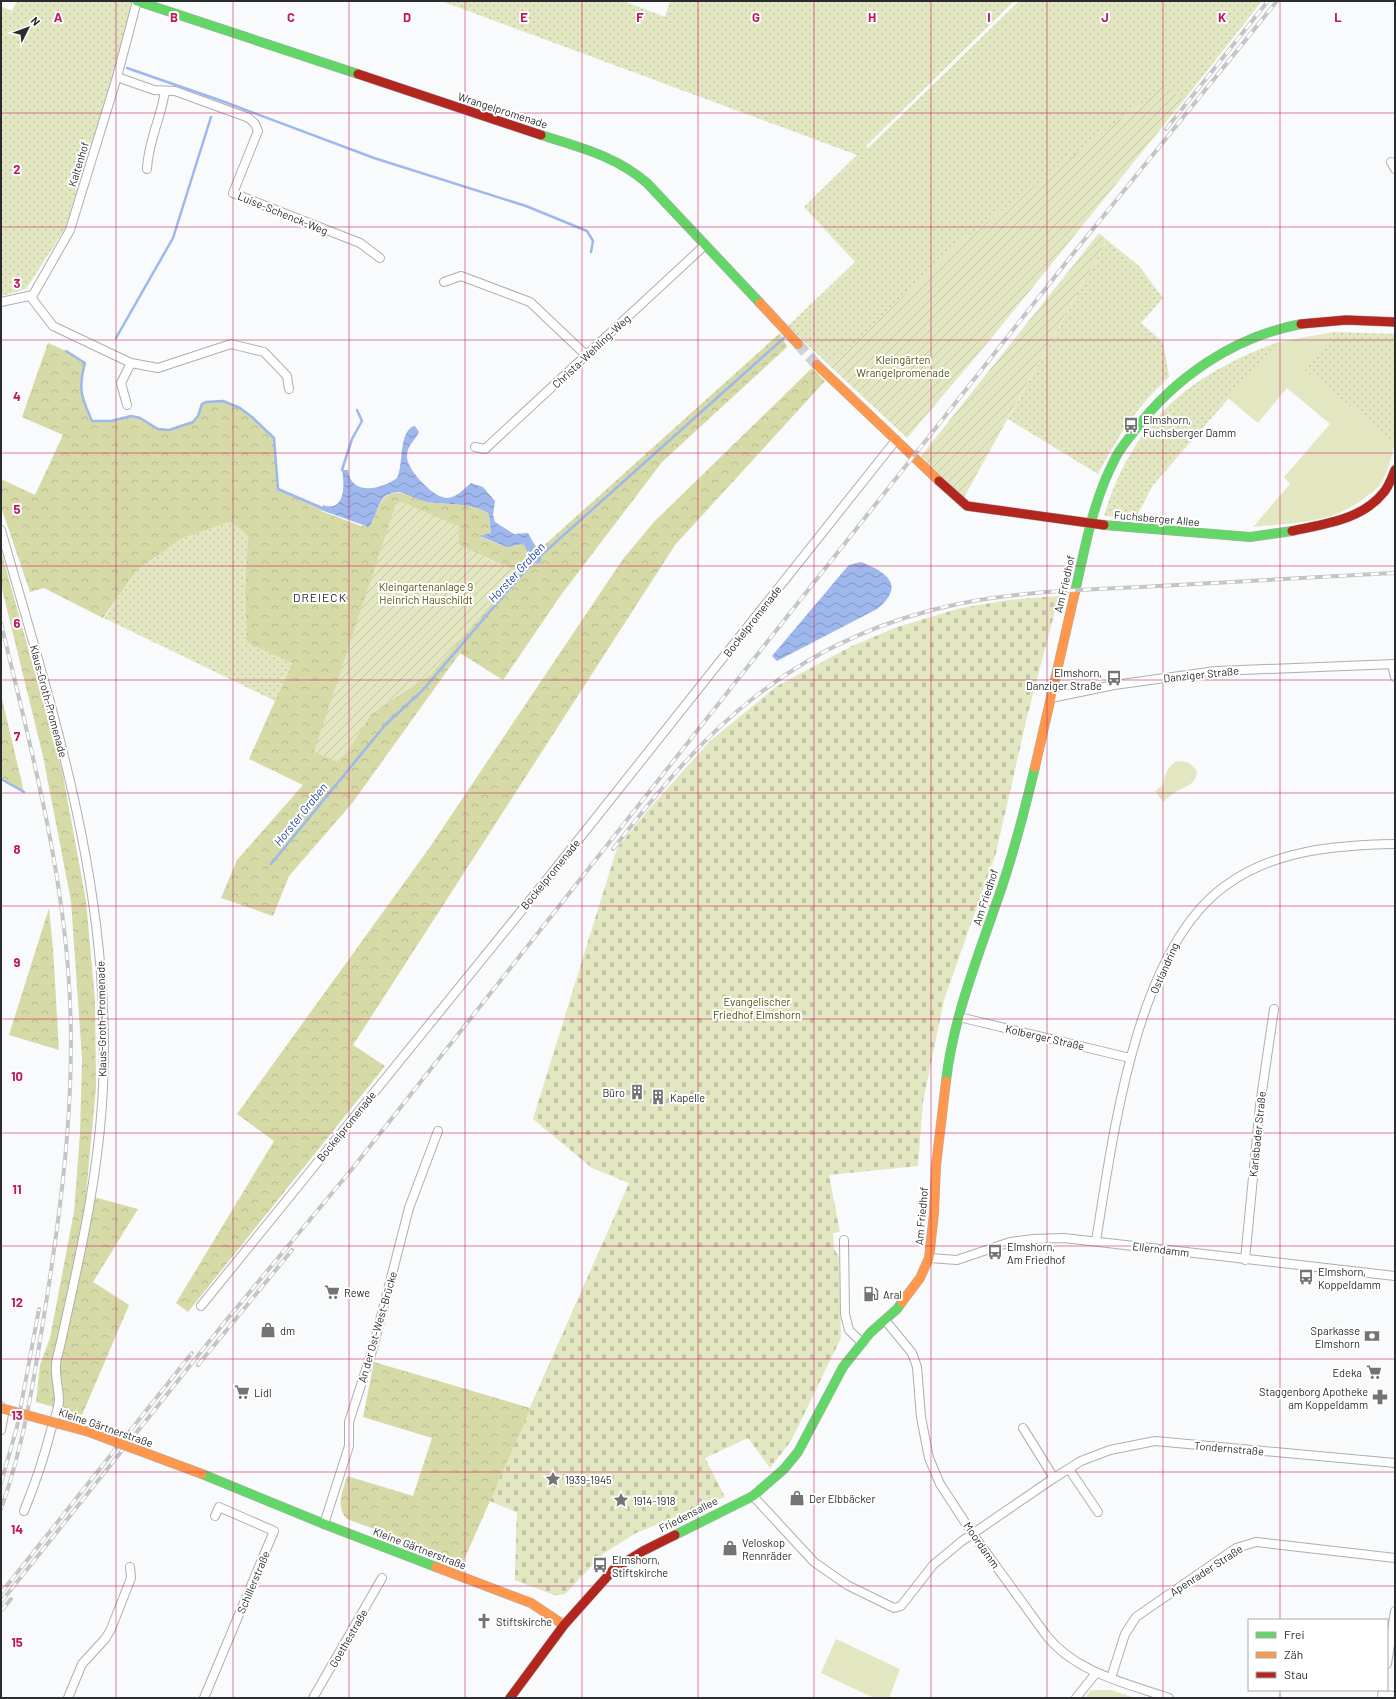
<svg xmlns="http://www.w3.org/2000/svg" width="1396" height="1699" font-family="Barlow,sans-serif">
  <style>
    .grass { fill: url(#grass-dots) }
    .forest { fill: url(#forest-crowns); fill-rule: evenodd }
    .cemetery { fill: url(#cemetery-stones) }
    .park { fill: #e3e7c1 }
    .garden { fill: url(#garden-furrows) }
    .water { fill: url(#water-waves) }
    .lines { fill: none; stroke-linecap: round; stroke-linejoin: round }
    .stream { stroke: #9eb8ed; stroke-width: 2.5 }
    .canal { stroke: #9eb8ed; stroke-width: 9 }
    .secondary-tunnel { stroke: #cfd1d2; stroke-width: 11; stroke-dasharray: 11 5.5; stroke-linecap: butt }
    .street-casing { stroke: #aeafb0; stroke-width: 10 }
    .fast-casing { stroke: #aeafb0; stroke-width: 10 }
    .slow-casing { stroke: #aeafb0; stroke-width: 10 }
    .jam-casing { stroke: #aeafb0; stroke-width: 10 }
    .street { stroke: #fefefe; stroke-width: 8 }
    .fast { stroke: #63d668; stroke-width: 9 }
    .slow { stroke: #ff974d; stroke-width: 9 }
    .jam { stroke: #b3261e; stroke-width: 9 }
    .rail-casing { stroke: #c4c5c5; stroke-width: 4 }
    .rail { stroke: #fff; stroke-width: 2.5; stroke-dasharray: 8; stroke-linecap: butt }
    .slow-bridge-casing { stroke: #aeafb0; stroke-width: 10; stroke-linecap: butt }
    .slow-bridge { stroke: #ff974d; stroke-width: 9 }
    .grid { fill: none; stroke: #c2185b; stroke-width: 1; stroke-opacity: 0.55 }
    .labels { text-anchor: middle; dominant-baseline: central; stroke-width: 4; stroke-linejoin: round; paint-order: stroke }
    .street-label { font-size: 11px; fill: #2b2c2d; stroke: #fff }
    .park-label { font-size: 11px; fill: #51530b; stroke: #fff }
    .poi-label { font-size: 11px; fill: #2b2c2d; stroke: #fff; text-anchor: start }
    .water-label { font-size: 12px; font-style: italic; fill: #2549a1; stroke: #fff }
    .neighbourhood-label { font-size: 12px; letter-spacing: 1px; fill: #2b2c2d; stroke: #fff }
    .grid-label { font-size: 13px; text-anchor: middle; font-weight: bold; fill: #c2185b; stroke: #fff; stroke-width: 4; stroke-linejoin: round; paint-order: stroke }
  </style>
  <defs>
    <pattern id="grass-dots" width="8" height="8" patternUnits="userSpaceOnUse"><rect width="8" height="8" fill="#e3e7c1"/><path d="M2 2h.1M6 6h.1" fill="none" stroke="#c3c6a6" stroke-width="1.8" stroke-linecap="round"/></pattern>
    <pattern id="forest-crowns" width="20" height="18" patternUnits="userSpaceOnUse"><rect width="20" height="18" fill="#d6daa6"/><path d="M2 6a3 3 0 1 1 6 0M12 15a3 3 0 1 1 6 0" fill="none" stroke="#b8bb8f"/></pattern>
    <pattern id="cemetery-stones" width="16" height="16" patternUnits="userSpaceOnUse"><rect width="16" height="16" fill="#e3e7c1"/><path d="M2 7V4a2 2 0 0 1 4 0v3zM10 15v-3a2 2 0 0 1 4 0v3z" fill="#c3c6a6"/></pattern>
    <pattern id="garden-furrows" width="10" height="10" patternUnits="userSpaceOnUse"><rect width="10" height="10" fill="#e3e7c1"/><path d="M-1 1l2-2M0 10L10 0M9 11l2-2" fill="none" stroke="#c3c6a6"/></pattern>
    <pattern id="water-waves" width="16" height="10" patternUnits="userSpaceOnUse"><rect width="16" height="10" fill="#9eb8ed"/><path d="M0 5q4-4 8 0t8 0" fill="none" stroke="#8196c0"/></pattern>
  </defs>
  <rect width="100%" height="100%" fill="#f8fafb"/>
  <g class="grass">
    <polygon points="17,1 133,1 105,102 66,227 26,289 1,296 1,6 12,11"/>
    <polygon points="441,1 624,1 665,17 670,1 1014,1 866,146 868,148 1019,1 1262,1 1184,100 1165,86 961,242 830,366 788,326 855,262 804,207 857,155"/>
    <path d="M1107 240 1139 266 1163 298 1141 323 1163 342 1169 377C1138 405 1117 437 1098 474L1008 419Z"/>
    <polygon points="1334,332 1395,334 1395,443 1305,370"/>
    <path d="M1278 342 1153 485 1135 519 1104 516C1133 422 1187 376 1278 342Z"/>
    <polygon points="230,522 248,536 245,589 247,641 292,662 275,701 104,618 137,570 183,538"/>
  </g>
  <g class="forest">
    <path d="M780 333 787 347 662 462 561 595 503 680 460 653 353 802 289 876 273 916 221 898 237 860 303 785 249 759 292 663 247 642 245 589 248 536 230 522 183 538 137 570 103 618 44 588 30 592 1 507V479L35 495 63 435 22 417 48 343 66 351 85 363C79 388 81 397 92 421H111L131 416 140 418 158 429 169 430 193 422 198 416 202 404 206 402 223 401 240 408 252 417 274 438 276 473 279 489 322 508 321 511 361 526 371 524C376 515 380 497 391 494 402 490 410 497 420 500 443 507 470 500 489 514L491 533 480 537 507 547 533 542 539 550ZM459 545 518 572 431 674 372 713Z"/>
    <polygon points="812,368 825,381 675,545 353,1045 385,1066 188,1312 176,1303 274,1141 237,1114 430,847 623,559 653,523"/>
    <polygon points="1,551 62,770 86,901 95,1000 96,1087 86,1195 138,1209 93,1282 129,1305 82,1415 36,1402 40,1365 50,1338 74,1212 80,1134 82,1058 71,901 43,756 1,585"/>
    <polygon points="1,693 3,703 24,792 1,779"/>
    <polygon points="49,908 53,949 59,1050 9,1035"/>
    <path d="M601 1247 575 1583 565 1594 555 1595 515 1580 517 1512 490 1501 463 1562 347 1519C335 1507 343 1490 347 1476L413 1496 432 1438 363 1417 374 1362 530 1408Z"/>
  </g>
  <polygon class="cemetery" points="1059,596 1027,717 996,853 944,1000 923,1102 918,1166 829,1175 840,1232 833,1233 834,1249 839,1257 841,1338 791,1441 770,1468 748,1438 705,1458 725,1497 636,1533 603,1554 565,1594 555,1595 515,1580 517,1512 490,1501 629,1183 592,1168 533,1119 617,848 649,809 710,741 777,686 850,647 897,627 961,608 1008,600"/>
  <g class="park">
    <path d="M1334 332 1305 370 1395 443C1391 457 1388 474 1379 486 1376 490 1371 493 1367 496 1336 523 1293 523 1253 527L1290 484 1284 477 1330 424 1287 388 1258 423 1228 398 1278 342Z"/>
    <path d="M1177 761C1187 761 1192 763 1197 772 1195 786 1185 786 1174 793 1170 795 1167 799 1163 802L1155 791 1163 785C1165 774 1167 767 1177 761Z"/>
    <polygon points="836,1639 900,1669 889,1698 874,1698 821,1673"/>
    <polygon points="1091,1690 1112,1690 1134,1698 1085,1698"/>
  </g>
  <g class="garden">
    <polygon points="1165,85 1184,100 990,340 907,438 830,366 961,242"/>
    <polygon points="1099,233 1107,240 963,499 921,456"/>
    <polygon points="397,500 459,526 459,545 518,572 431,674 372,713 340,763 314,752"/>
  </g>
  <g class="water">
    <path d="M415 426 419 432C415 441 407 445 407 456 406 469 434 499 448 498 457 497 464 489 471 483L483 487 495 501 493 515 495 522 514 534 528 533 533 542 507 547 479 536 491 533 489 514C470 500 442 507 420 500 413 498 406 493 399 492 396 492 391 493 387 495 377 502 376 518 369 527L321 510 323 505C345 513 345 485 342 470H348C351 497 382 489 397 478 404 465 398 430 415 426Z"/>
    <path d="M861 562C887 572 906 586 877 609L777 661 772 656 842 573 849 565Z"/>
  </g>
  <g class="lines">
    <g class="stream">
      <polyline points="127,68 222,101 374,158 526,206 587,231 593,241 591,252"/>
      <polyline points="116,338 173,238 211,117"/>
      <path d="M66 351 85 363C78 389 81 396 92 421H111L131 416 140 418 158 429 169 430 193 422 198 416 202 404 206 402 223 401 240 408 252 417 274 438 278 489 322 508"/>
      <polyline points="342,470 352,439 362,421 357,410"/>
      <polyline points="1,779 24,792"/>
      <polyline points="271,864 386,724 422,691 517,580 537,559 786,336"/>
    </g>
    <polyline class="canal" points="528,543 537,559"/>
    <polyline class="secondary-tunnel" points="798,344 817,365"/>
    <g class="street-casing">
      <g id="street">
        <polyline points="117,77 154,90 175,91 249,118 255,124 258,131 233,193 360,243 380,258"/>
        <polyline points="1391,162 1395,169"/>
        <path d="M147 169C148 142 161 118 165 91"/>
        <polyline points="444,282 461,276 530,302 587,356"/>
        <polyline points="30,296 53,326 131,363 158,368 231,344 264,352 287,376 289,389"/>
        <polyline points="1,302 33,295 70,230 117,77 137,1"/>
        <polyline points="127,405 121,383 131,363"/>
        <polyline points="475,447 485,449 704,246"/>
        <path d="M1 530C54 716 112 891 103 1087 99 1175 79 1261 60 1346 59 1352 56 1359 56 1365 55 1377 59 1389 59 1401 58 1410 54 1421 51 1430 44 1458 35 1484 24 1511"/>
        <polyline points="1392,665 1395,677"/>
        <polyline points="1051,698 1114,685 1216,671 1395,664"/>
        <polyline points="959,1017 1130,1058"/>
        <polyline points="844,1240 845,1314 849,1330 862,1343"/>
        <path d="M1096 1241C1113 1137 1135 951 1225 886 1273 850 1337 845 1395 844"/>
        <polyline points="929,1258 957,1260 1010,1242 1033,1239 1064,1238 1395,1276"/>
        <polyline points="1245,1260 1260,1105 1274,1009"/>
        <polyline points="201,1306 552,873 896,440"/>
        <path d="M885 1320 912 1353 917 1367 921 1417 929 1458 940 1484 972 1533 1046 1635C1076 1673 1126 1683 1169 1698"/>
        <polyline points="1,1406 4,1414 1,1430"/>
        <polyline points="1023,1428 1054,1478"/>
        <polyline points="1069,1469 1098,1512"/>
        <polyline points="753,1496 814,1562 847,1585 894,1608 901,1606 905,1601 933,1565 962,1541 1054,1478 1081,1461 1110,1450 1155,1441 1395,1463"/>
        <polyline points="324,1524 349,1446 349,1422 373,1348 409,1208 438,1131"/>
        <polyline points="1387,1664 1395,1611"/>
        <polyline points="1111,1678 1125,1634 1136,1617 1236,1548 1256,1542 1395,1558"/>
        <polyline points="1382,1695 1395,1696"/>
        <polyline points="68,1698 82,1664 105,1639 111,1629 131,1578 130,1567"/>
        <polyline points="204,1698 274,1531 219,1507 215,1516"/>
        <polyline points="313,1698 382,1578"/>
        <polyline points="1076,1698 1096,1673"/>
      </g>
    </g>
    <g class="fast-casing">
      <g id="fast">
        <polyline points="137,1 358,74"/>
        <path d="M541 135C579 147 616 156 647 183L760 303"/>
        <polyline points="1104,525 1250,537 1292,531"/>
        <path d="M1075 592C1085 548 1093 501 1114 461 1118 451 1126 442 1132 434 1173 378 1233 337 1301 324"/>
        <path d="M946 1081C953 1020 976 962 996 904 1012 860 1024 813 1035 767"/>
        <polyline points="202,1474 324,1524 436,1567"/>
        <polyline points="675,1535 753,1496 784,1469 798,1452 843,1367 870,1333 897,1309 902,1302"/>
      </g>
    </g>
    <g class="slow-casing">
      <g id="slow">
        <polyline points="760,303 798,344"/>
        <polyline points="817,365 939,481"/>
        <polyline points="1035,767 1075,592"/>
        <polyline points="902,1302 920,1278 929,1258 934,1213 936,1166 946,1081"/>
        <polyline points="436,1567 531,1603 564,1625"/>
      </g>
    </g>
    <g class="jam-casing">
      <g id="jam">
        <polyline points="358,74 541,135"/>
        <polyline points="1301,324 1346,320 1395,322"/>
        <polyline points="939,481 967,506 1104,525"/>
        <path d="M1292 531C1324 524 1362 520 1384 492 1389 486 1392 477 1395 470"/>
        <polyline points="510,1698 564,1625 614,1569 643,1551 675,1535"/>
      </g>
    </g>
    <use href="#street" class="street"/>
    <use href="#fast" class="fast"/>
    <use href="#slow" class="slow"/>
    <use href="#jam" class="jam"/>
    <g class="rail-casing">
      <g id="rail">
        <polyline points="1166,129 1268,1"/>
        <path d="M1 623C28 737 59 851 68 969 77 1080 64 1188 47 1297 35 1371 26 1439 1 1509"/>
        <path d="M613 849C656 794 701 738 756 696 815 650 885 619 958 604 1024 590 1092 590 1159 586 1237 582 1316 577 1395 573"/>
        <polyline points="198,1365 292,1250"/>
        <polyline points="1,1483 17,1427 39,1309"/>
        <polyline points="1,1593 192,1353"/>
        <polyline points="1,1602 224,1323 352,1169 1072,255 1277,1"/>
        <polyline points="1,1611 11,1599"/>
      </g>
    </g>
    <use href="#rail" class="rail"/>
    <g class="slow-bridge-casing">
      <polyline id="slow-bridge" points="1,1408 89,1432 202,1474"/>
    </g>
    <use href="#slow-bridge" class="slow-bridge"/>
  </g>
  <path class="grid" d="M116 1V1698M233 1V1698M349 1V1698M465 1V1698M582 1V1698M698 1V1698M814 1V1698M931 1V1698M1047 1V1698M1163 1V1698M1280 1V1620M1 113H1395M1 227H1395M1 340H1395M1 453H1395M1 566H1395M1 680H1395M1 793H1395M1 906H1395M1 1019H1395M1 1133H1395M1 1246H1395M1 1359H1395M1 1472H1395M1 1586H1395M1280 1690V1698"/>
  <defs>
    <g id="bus-bare" transform="scale(1.2)"><path d="M-5-6H5V4H4V6H2V4H-2V6H-4V4H-5ZM-3.5-4V0h7V-4ZM-3.5 1.2v1.5H-2V1.2ZM2 1.2v1.5H3.5V1.2Z" fill="#737475" stroke="#fff" stroke-width="2.5" paint-order="stroke"/></g>
    <g id="building-bare" transform="scale(1.2)"><path d="M-4-6H4V6H1V3H-1V6H-4ZM-2.5-4.3h1.7v1.8h-1.7ZM.8-4.3h1.7v1.8H.8ZM-2.5-1h1.7V.8h-1.7ZM.8-1h1.7V.8H.8Z" fill="#737475" stroke="#fff" stroke-width="2.5" paint-order="stroke"/></g>
    <g id="supermarket-bare" transform="scale(1.2)"><path d="M-6-5.5h2.5l.6 2H6L4.5 2H-2.5L-4.4-4H-6ZM-1.5 3.2a1.3 1.3 0 1 0 .1 0ZM3 3.2a1.3 1.3 0 1 0 .1 0Z" fill="#737475" stroke="#fff" stroke-width="2.5" paint-order="stroke"/></g>
    <g id="fuel-bare" transform="scale(1.2)"><path d="M-5.5-6h7V0h2V4h1.3V-2.5L3-4.5l.8-.8L6-3V5H2.5V1h-1V6h-7ZM-4.2-4.7v3.2H.2V-4.7Z" fill="#737475" stroke="#fff" stroke-width="2.5" paint-order="stroke"/></g>
    <g id="shop-bare" transform="scale(1.2)"><path d="M-5-2.5h2.3a2.7 3.5 0 0 1 5.4 0H5L5.5 6h-11ZM-1.5-2.5h3a1.5 2.3 0 0 0-3 0Z" fill="#737475" stroke="#fff" stroke-width="2.5" paint-order="stroke"/></g>
    <g id="bank-bare" transform="scale(1.2)"><path d="M-6-4H6V4H-6ZM0-2.3a2.3 2.3 0 1 0 0 4.6a2.3 2.3 0 1 0 0-4.6Z" fill="#737475" stroke="#fff" stroke-width="2.5" paint-order="stroke"/></g>
    <g id="pharmacy-bare" transform="scale(1.2)"><path d="M-2-6h4v4h4v4h-4v4h-4v-4h-4v-4h4Z" fill="#737475" stroke="#fff" stroke-width="2.5" paint-order="stroke"/></g>
    <g id="sight-bare" transform="scale(1.2)"><path d="M0-6L1.8-2.2L6-1.7L2.9 1.2L3.7 5.4L0 3.3L-3.7 5.4L-2.9 1.2L-6-1.7L-1.8-2.2Z" fill="#737475" stroke="#fff" stroke-width="2.5" paint-order="stroke"/></g>
    <g id="church-bare" transform="scale(1.2)"><path d="M-1.2-6h2.4v3.5h3.3v2.4h-3.3V6h-2.4V-.1h-3.3v-2.4h3.3Z" fill="#737475" stroke="#fff" stroke-width="2.5" paint-order="stroke"/></g>
  </defs>
  <g fill-rule="evenodd">
    <use href="#bus-bare" x="1131" y="425"/>
    <use href="#bus-bare" x="1114" y="678"/>
    <use href="#building-bare" x="637" y="1092"/>
    <use href="#building-bare" x="658" y="1097"/>
    <use href="#bus-bare" x="995" y="1252"/>
    <use href="#bus-bare" x="1306" y="1277"/>
    <use href="#supermarket-bare" x="332" y="1292"/>
    <use href="#fuel-bare" x="871" y="1294"/>
    <use href="#shop-bare" x="268" y="1330"/>
    <use href="#bank-bare" x="1372" y="1336"/>
    <use href="#supermarket-bare" x="1374" y="1372"/>
    <use href="#supermarket-bare" x="242" y="1392"/>
    <use href="#pharmacy-bare" x="1380" y="1397"/>
    <use href="#sight-bare" x="553" y="1479"/>
    <use href="#shop-bare" x="797" y="1498"/>
    <use href="#sight-bare" x="621" y="1500"/>
    <use href="#shop-bare" x="730" y="1548"/>
    <use href="#bus-bare" x="600" y="1565"/>
    <use href="#church-bare" x="484" y="1621"/>
  </g>
  <g class="labels">
    <g class="street-label">
      <text transform="translate(503 110) rotate(18)">Wrangelpromenade</text>
      <text transform="translate(78 164) rotate(-73)">Kaltenhof</text>
      <text transform="translate(283 213) rotate(22)">Luise-Schenck-Weg</text>
      <text transform="translate(591 351) rotate(-43)">Christa-Wehling-Weg</text>
      <text transform="translate(1157 518) rotate(5)">Fuchsberger Allee</text>
      <text transform="translate(1064 584) rotate(-77)">Am Friedhof</text>
      <text transform="translate(752 621) rotate(-52)">Bockelpromenade</text>
      <text transform="translate(1201 674) rotate(-6)">Danziger Straße</text>
      <text transform="translate(49 701) rotate(75)">Klaus-Groth-Promenade</text>
      <text transform="translate(550 874) rotate(-51)">Bockelpromenade</text>
      <text transform="translate(985 897) rotate(-72)">Am Friedhof</text>
      <text transform="translate(1164 968) rotate(-66)">Ostlandring</text>
      <text transform="translate(101 1019) rotate(-91)">Klaus-Groth-Promenade</text>
      <text transform="translate(1045 1037) rotate(13)">Kolberger Straße</text>
      <text transform="translate(346 1126) rotate(-51)">Bockelpromenade</text>
      <text transform="translate(1257 1134) rotate(-84)">Karlsbader Straße</text>
      <text transform="translate(921 1216) rotate(-85)">Am Friedhof</text>
      <text transform="translate(1161 1249) rotate(7)">Ellerndamm</text>
      <text transform="translate(377 1327) rotate(-74)">An der Ost-West-Brücke</text>
      <text transform="translate(106 1427) rotate(19)">Kleine Gärtnerstraße</text>
      <text transform="translate(1229 1448) rotate(5)">Tondernstraße</text>
      <text transform="translate(688 1514) rotate(-27)">Friedensallee</text>
      <text transform="translate(982 1545) rotate(55)">Moordamm</text>
      <text transform="translate(420 1548) rotate(21)">Kleine Gärtnerstraße</text>
      <text transform="translate(1206 1570) rotate(-33)">Apenrader Straße</text>
      <text transform="translate(253 1582) rotate(-67)">Schillerstraße</text>
      <text transform="translate(348 1638) rotate(-60)">Goethestraße</text>
    </g>
    <g class="park-label">
      <text x="903" y="359">Kleingärten<tspan x="903" dy="13">Wrangelpromenade</tspan></text>
      <text x="426" y="586">Kleingartenanlage 9<tspan x="426" dy="13">Heinrich Hauschildt</tspan></text>
      <text x="757" y="1001">Evangelischer<tspan x="757" dy="13">Friedhof Elmshorn</tspan></text>
    </g>
    <g class="poi-label">
      <text x="1143" y="419">Elmshorn,<tspan x="1143" dy="13">Fuchsberger Damm</tspan></text>
      <text x="1102" y="672" text-anchor="end">Elmshorn,<tspan x="1102" dy="13">Danziger Straße</tspan></text>
      <text x="625" y="1092" text-anchor="end">Büro</text>
      <text x="670" y="1097">Kapelle</text>
      <text x="1007" y="1246">Elmshorn,<tspan x="1007" dy="13">Am Friedhof</tspan></text>
      <text x="1318" y="1271">Elmshorn,<tspan x="1318" dy="13">Koppeldamm</tspan></text>
      <text x="344" y="1292">Rewe</text>
      <text x="883" y="1294">Aral</text>
      <text x="280" y="1330">dm</text>
      <text x="1360" y="1330" text-anchor="end">Sparkasse<tspan x="1360" dy="13">Elmshorn</tspan></text>
      <text x="1362" y="1372" text-anchor="end">Edeka</text>
      <text x="1368" y="1391" text-anchor="end">Staggenborg Apotheke<tspan x="1368" dy="13">am Koppeldamm</tspan></text>
      <text x="254" y="1392">Lidl</text>
      <text x="565" y="1479">1939-1945</text>
      <text x="809" y="1498">Der Elbbäcker</text>
      <text x="633" y="1500">1914-1918</text>
      <text x="742" y="1542">Veloskop<tspan x="742" dy="13">Rennräder</tspan></text>
      <text x="612" y="1559">Elmshorn,<tspan x="612" dy="13">Stiftskirche</tspan></text>
      <text x="496" y="1621">Stiftskirche</text>
    </g>
    <g class="water-label">
      <text transform="translate(516 572) rotate(-47)">Horster Graben</text>
      <text transform="translate(300 814) rotate(-51)">Horster Graben</text>
    </g>
    <g class="neighbourhood-label">
      <text x="320" y="597">DREIECK</text>
    </g>
  </g>
  <g class="grid-label">
    <text x="58" y="22">A</text>
    <text x="174" y="22">B</text>
    <text x="291" y="22">C</text>
    <text x="407" y="22">D</text>
    <text x="524" y="22">E</text>
    <text x="640" y="22">F</text>
    <text x="756" y="22">G</text>
    <text x="872" y="22">H</text>
    <text x="989" y="22">I</text>
    <text x="1105" y="22">J</text>
    <text x="1222" y="22">K</text>
    <text x="1338" y="22">L</text>
    <text x="17" y="174">2</text>
    <text x="17" y="288">3</text>
    <text x="17" y="401">4</text>
    <text x="17" y="514">5</text>
    <text x="17" y="628">6</text>
    <text x="17" y="741">7</text>
    <text x="17" y="854">8</text>
    <text x="17" y="967">9</text>
    <text x="17" y="1081">10</text>
    <text x="17" y="1194">11</text>
    <text x="17" y="1307">12</text>
    <text x="17" y="1420">13</text>
    <text x="17" y="1534">14</text>
    <text x="17" y="1647">15</text>
  </g>
  <rect width="1396" height="1699" fill="none" stroke="#2b2c2d" stroke-width="4"/>
  <rect x="1248" y="1619" width="140" height="72" fill="#ffffff" stroke="#aaabab"/>
  <rect x="1256" y="1632" width="20" height="6" fill="#63d668" stroke="#aaabab"/>
  <text x="1284" y="1639" font-size="12" fill="#2b2c2d">Frei</text>
  <rect x="1256" y="1652" width="20" height="6" fill="#ff974d" stroke="#aaabab"/>
  <text x="1284" y="1659" font-size="12" fill="#2b2c2d">Zäh</text>
  <rect x="1256" y="1672" width="20" height="6" fill="#b3261e" stroke="#aaabab"/>
  <text x="1284" y="1679" font-size="12" fill="#2b2c2d">Stau</text>
  <g transform="translate(28 28) rotate(48)" stroke="#ffffff" stroke-width="3" paint-order="stroke">
  <path d="M0-3L7 15L0 10L-7 15Z" fill="#2b2c2d"/>
  <text y="-6" font-size="11" font-weight="bold" text-anchor="middle" fill="#2b2c2d">N</text>
  </g>
</svg>
